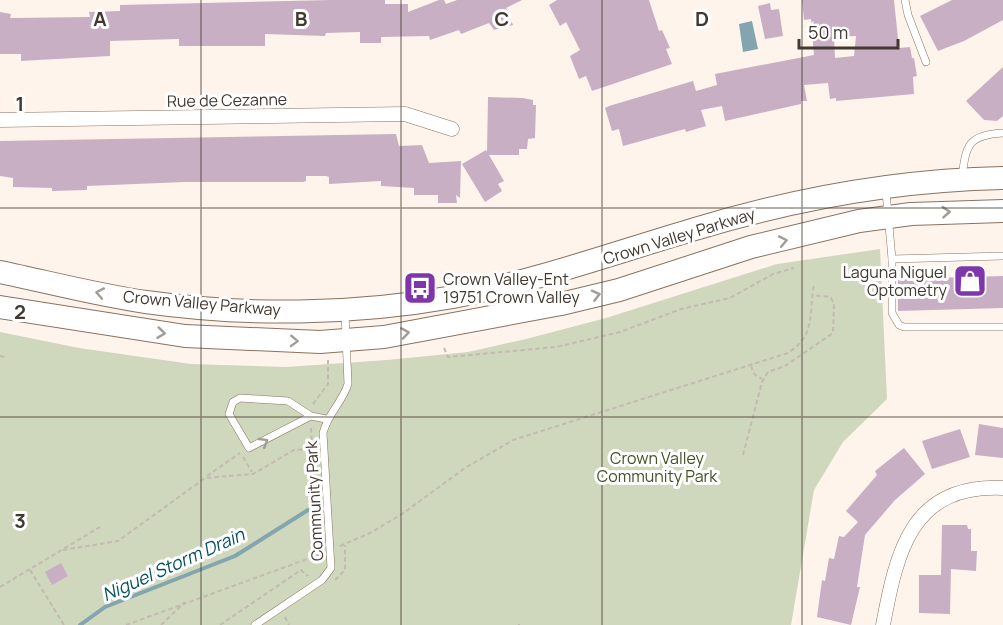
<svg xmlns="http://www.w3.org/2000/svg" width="1003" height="625" font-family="Manrope,sans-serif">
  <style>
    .green { fill: #cfd7bd }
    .water { fill: #83a5b0 }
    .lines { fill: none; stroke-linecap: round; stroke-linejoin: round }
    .stream { stroke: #83a5b0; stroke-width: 4 }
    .building { fill: #c8afc4; fill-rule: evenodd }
    .lane-casing { stroke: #897260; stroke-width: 8 }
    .street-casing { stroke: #897260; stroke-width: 15 }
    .primary-casing { stroke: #897260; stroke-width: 24 }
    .path { stroke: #c4bab1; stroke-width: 2; stroke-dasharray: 4.5 3; stroke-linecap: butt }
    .lane { stroke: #fff; stroke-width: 7 }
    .street { stroke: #fff; stroke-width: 14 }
    .primary { stroke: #fff; stroke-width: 22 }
    .oneway { stroke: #a09c97 }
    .grid { fill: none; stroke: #42382f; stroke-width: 1.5; stroke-opacity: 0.55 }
    .labels { text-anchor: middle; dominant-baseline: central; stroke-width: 6; stroke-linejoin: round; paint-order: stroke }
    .street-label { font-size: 16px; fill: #42382f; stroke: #fff }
    .poi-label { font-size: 16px; fill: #42382f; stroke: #fff; text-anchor: end }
    .park-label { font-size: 16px; fill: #455123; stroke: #fff }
    .water-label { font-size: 18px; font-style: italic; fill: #045061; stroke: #fff }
    .grid-label { font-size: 20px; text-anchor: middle; font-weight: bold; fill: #42382f; stroke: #fff; stroke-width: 6; stroke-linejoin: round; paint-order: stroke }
  </style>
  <rect width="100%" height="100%" fill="#fff4ec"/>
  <polygon class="green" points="880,249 887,399 843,442 814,490 791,625 0,625 0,332 79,348 191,364 286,367 387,360 468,352 526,339 606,318 777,264"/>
  <polygon class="water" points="752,21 758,49 743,52 739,24"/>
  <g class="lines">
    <polyline class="stream" points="80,625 105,607 235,556 308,510"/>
  </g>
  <g class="building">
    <polygon points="331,0 385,0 385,4 408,4 408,12 439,0 444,0 446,4 457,0 522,0 506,8 513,25 494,30 489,23 461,34 459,30 430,40 429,36 381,37 381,43 360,43 360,32 326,33 325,36 265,34 265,46 179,46 179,39 110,41 110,56 21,61 21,54 0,54 0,12 11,14 10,18 90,17 89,12 120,11 120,5"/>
    <polygon points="557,0 649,0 659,31 662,30 670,48 666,49 672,64 592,91 586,76 579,79 570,56 580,50 566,22 560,26 549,5"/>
    <path d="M802 0H894L899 48 910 47 912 58H914L917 76 913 77 914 94 836 101V98L830 99 828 83 804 85 807 101H801V104L725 121 722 106 701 110 706 126 686 132 685 129 623 146 619 129 612 131 605 108 609 106 693 81 696 91 717 85 715 74 814 55 811 19 804 20ZM856 36 854 56 835 58 834 37Z"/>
    <polygon points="952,0 1003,0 1003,20 964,41 938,51 920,16"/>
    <polygon points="770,3 771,10 779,9 783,36 765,39 758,6"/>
    <polygon points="1003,67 1003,116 997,121 984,120 966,101"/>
    <polygon points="488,97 523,98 533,100 533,105 536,105 535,138 528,139 527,149 519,149 519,155 489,155 504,181 498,184 502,191 485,202 462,164 486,150 487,152"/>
    <polygon points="396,134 399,146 422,145 429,163 461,161 460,198 456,195 457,203 438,203 438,195 414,195 414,188 381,186 381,181 329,184 329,177 326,176 306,176 306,181 303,182 185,182 87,186 87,190 52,191 52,188 13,187 13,178 0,176 0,141"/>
    <polygon points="1003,276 1003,308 898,311 898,279"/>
    <polygon points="979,424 1003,428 1003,458 975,455"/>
    <polygon points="960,429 970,457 932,469 922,441"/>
    <polygon points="904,448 925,474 895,500 865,535 857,587 860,587 851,625 817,617 822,580 825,581 829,558 834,559 839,536 844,537 858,522 846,511 877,475 875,471"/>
    <polygon points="942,525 967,525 968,529 971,529 971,551 977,551 976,571 951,569 950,614 919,613 919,575 941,575"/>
    <polygon points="61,563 68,576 52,585 45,572"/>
  </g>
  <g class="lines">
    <g class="lane-casing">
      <g id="lane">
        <polyline points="905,0 908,15 926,62"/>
        <path d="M962 177C966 145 968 135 1003 133"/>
        <polyline points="886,192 892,259 892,313 899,325 904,327 1003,327"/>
        <polyline points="892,259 1003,256"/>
        <polyline points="311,416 249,448 229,414 233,402 240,398 288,401 311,416 326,419"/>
        <path d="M255 625 322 580 331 568 323 433C328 413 342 403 348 384L345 313"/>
      </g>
    </g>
    <g class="street-casing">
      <g id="street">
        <polyline points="0,120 405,114 452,129"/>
        <path d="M883 625C897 551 911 484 1003 488"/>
      </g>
    </g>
    <g class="primary-casing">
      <g id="primary">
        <path d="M0 272C48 282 97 295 146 302 246 316 353 315 453 297 536 281 614 253 695 229 794 199 899 180 1003 178"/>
        <polyline points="0,307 185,336 320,342 384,337 561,304 619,290 751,247 859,221 911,214 1003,211"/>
      </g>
    </g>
    <g class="path">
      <polyline points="444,348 448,357 556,347 620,332 681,309 730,298 773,274 794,268"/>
      <polyline points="0,356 5,357"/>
      <polyline points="751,366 754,374 762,379"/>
      <polyline points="313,404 328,384 328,360"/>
      <polyline points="311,428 318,539"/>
      <polyline points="743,455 762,382 768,372 785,366 833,333 834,303 830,297 812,295"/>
      <polyline points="243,457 252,472"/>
      <polyline points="207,476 240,453"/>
      <path d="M340 546 370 533 402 514 465 468 513 440 788 353C817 333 808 315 814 285"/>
      <polyline points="63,550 118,541 205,478 253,474 294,450 310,449"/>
      <polyline points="30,570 64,625"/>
      <polyline points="335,580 345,570 345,545"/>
      <polyline points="0,587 100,527"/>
      <polyline points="285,617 289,625"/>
      <polyline points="126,625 321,554"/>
      <polyline points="161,625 185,602"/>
      <polyline points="220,625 301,570 308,576"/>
      <polyline points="519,625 519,624"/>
    </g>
    <use href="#lane" class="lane"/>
    <use href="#street" class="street"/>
    <use href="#primary" class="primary"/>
  </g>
  <defs><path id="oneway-chevron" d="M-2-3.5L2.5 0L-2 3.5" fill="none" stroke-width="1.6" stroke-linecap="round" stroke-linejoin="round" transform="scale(1.5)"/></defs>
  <g class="oneway">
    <use href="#oneway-chevron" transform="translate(946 212) rotate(-4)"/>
    <use href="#oneway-chevron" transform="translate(783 241) rotate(-11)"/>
    <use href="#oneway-chevron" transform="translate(100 293) rotate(-169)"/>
    <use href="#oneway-chevron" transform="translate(596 295) rotate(-14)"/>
    <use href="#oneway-chevron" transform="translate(161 333) rotate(7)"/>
    <use href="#oneway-chevron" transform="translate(405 333) rotate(-9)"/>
    <use href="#oneway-chevron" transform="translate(294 341) rotate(2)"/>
    <use href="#oneway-chevron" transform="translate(264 442) rotate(-31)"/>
  </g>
  <path class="grid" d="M201 0V625M401 0V625M602 0V625M802 0V625M0 208H1003M0 417H1003"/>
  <defs>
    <g id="shop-square" transform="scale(1.725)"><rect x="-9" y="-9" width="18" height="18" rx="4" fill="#7d37aa" stroke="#fff"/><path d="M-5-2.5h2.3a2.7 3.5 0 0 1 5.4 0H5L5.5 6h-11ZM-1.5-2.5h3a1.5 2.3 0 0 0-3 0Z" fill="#fff"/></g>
    <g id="bus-square" transform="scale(1.725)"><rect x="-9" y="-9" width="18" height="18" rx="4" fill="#7d37aa" stroke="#fff"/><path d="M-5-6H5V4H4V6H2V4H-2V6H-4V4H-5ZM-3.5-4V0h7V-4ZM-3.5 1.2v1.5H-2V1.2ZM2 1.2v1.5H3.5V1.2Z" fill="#fff"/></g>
  </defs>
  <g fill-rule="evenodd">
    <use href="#shop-square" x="970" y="281"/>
    <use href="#bus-square" x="420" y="288"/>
  </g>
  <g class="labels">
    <g class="street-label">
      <text transform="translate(227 100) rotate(-1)">Rue de Cezanne</text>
      <text transform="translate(679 236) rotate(-17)">Crown Valley Parkway</text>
      <text transform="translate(202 303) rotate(5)">Crown Valley Parkway</text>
      <text transform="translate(314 501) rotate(-93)">Community Park</text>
    </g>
    <g class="poi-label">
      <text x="947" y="272">Laguna Niguel<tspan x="947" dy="18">Optometry</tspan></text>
      <text x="443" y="279" text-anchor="start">Crown Valley-Ent<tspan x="443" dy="18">19751 Crown Valley</tspan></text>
    </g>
    <g class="park-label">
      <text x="657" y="458">Crown Valley<tspan x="657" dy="18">Community Park</tspan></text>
    </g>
    <g class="water-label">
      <text transform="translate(173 564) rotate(-24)">Niguel Storm Drain</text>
    </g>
  </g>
  <g class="grid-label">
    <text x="100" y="26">A</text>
    <text x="301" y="26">B</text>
    <text x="502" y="26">C</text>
    <text x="702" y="26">D</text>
    <text x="20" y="111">1</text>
    <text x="20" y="319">2</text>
    <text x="20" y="528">3</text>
  </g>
  <path d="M799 39v9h99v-9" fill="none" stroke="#42382f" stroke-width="3"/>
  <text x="808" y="39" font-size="18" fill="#42382f" stroke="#ffffff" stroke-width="4.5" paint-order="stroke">50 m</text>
</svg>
